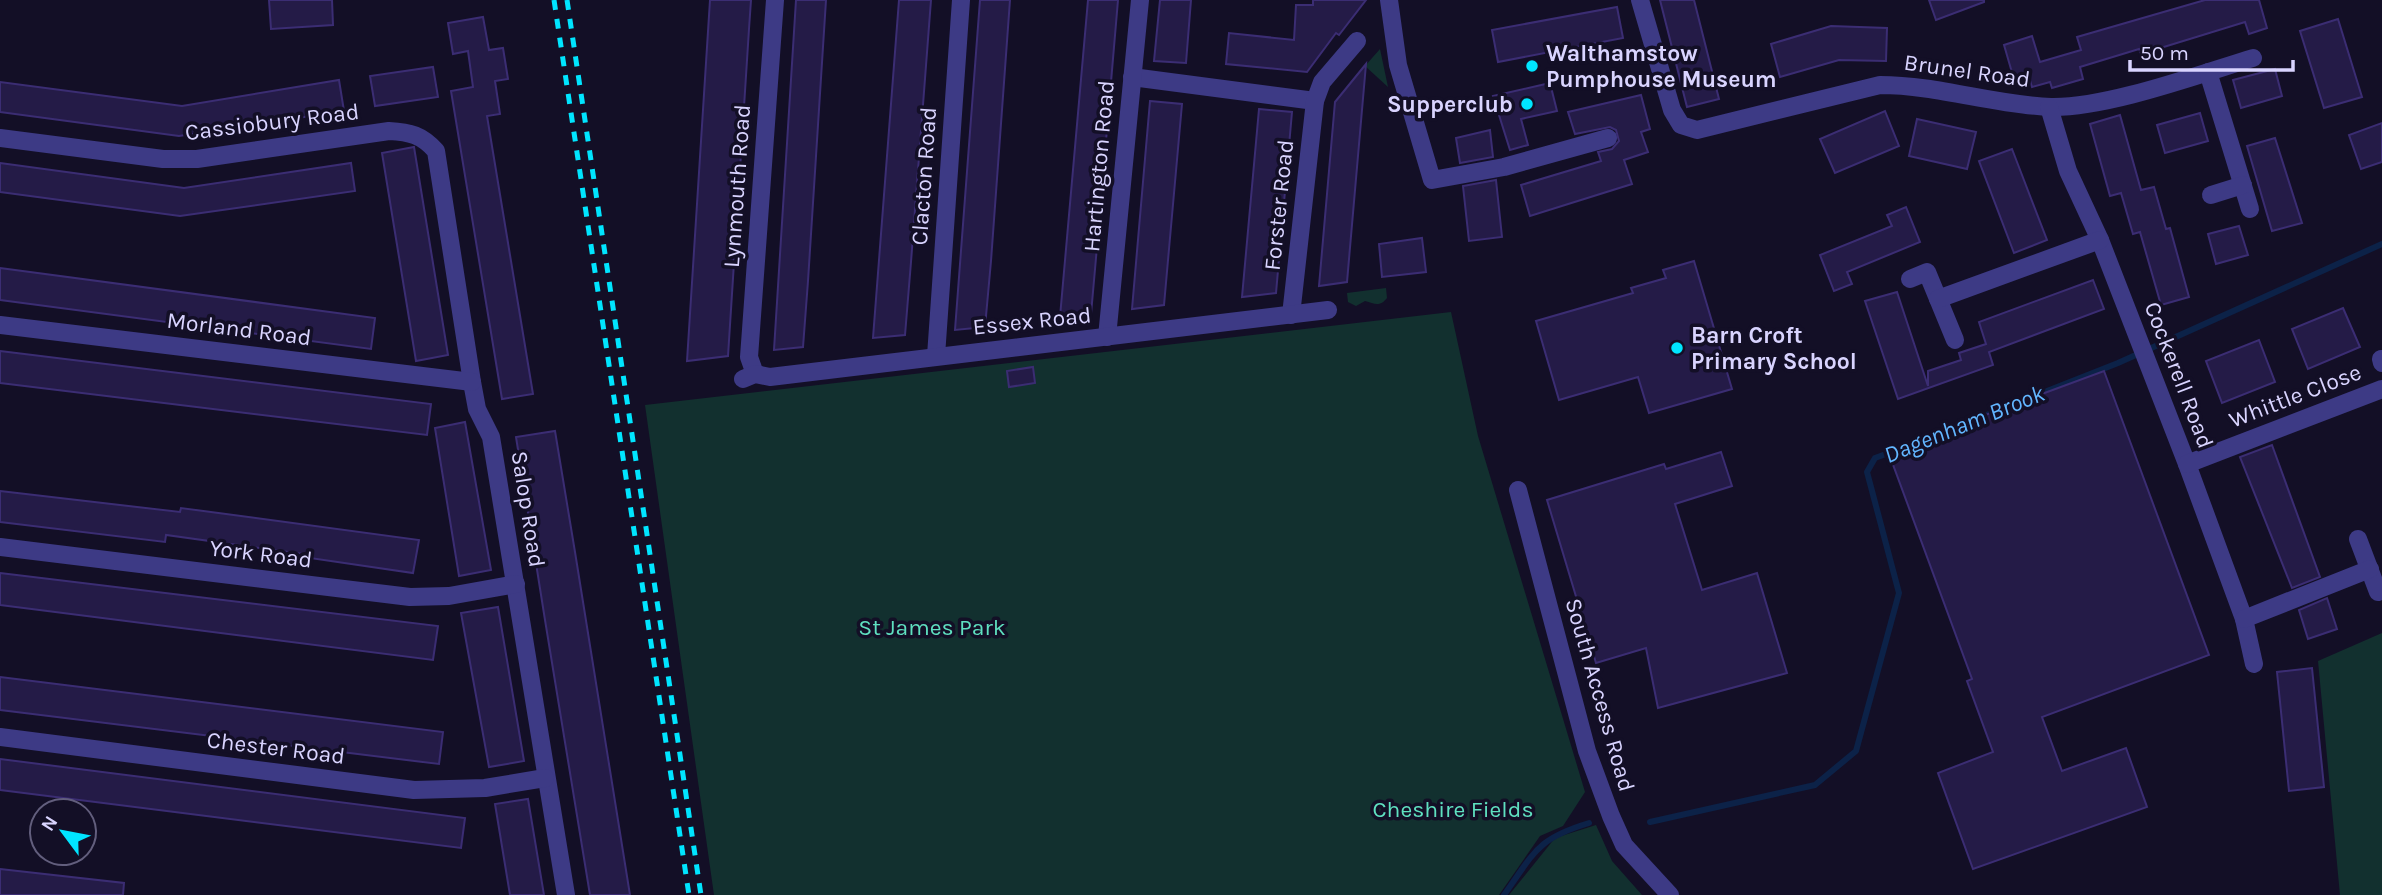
<svg xmlns="http://www.w3.org/2000/svg" width="2382" height="895" font-family="Karla,sans-serif">
  <style>
    .green { fill: #12302f }
    .lines { fill: none; stroke-linecap: round; stroke-linejoin: round }
    .stream { stroke: #0c2248; stroke-width: 6 }
    .building { fill: #241b47; stroke: #3b2d73; stroke-width: 2 }
    .street { stroke: #3d3a85; stroke-width: 18 }
    .rail { stroke: #00e5ff; stroke-width: 5; stroke-dasharray: 10 9; stroke-linecap: butt }
    .poi-dot { fill: #00e5ff; stroke: #130f26; stroke-width: 2.5 }
    .labels { text-anchor: middle; dominant-baseline: central; stroke-width: 7; stroke-linejoin: round; paint-order: stroke }
    .poi-label { font-size: 23px; font-weight: bold; fill: #d9d4ff; stroke: #130f26; text-anchor: start }
    .street-label { font-size: 23px; fill: #d9d4ff; stroke: #130f26 }
    .park-label { font-size: 23px; fill: #5fe0c0; stroke: #130f26 }
    .water-label { font-size: 24px; font-style: italic; fill: #62b6ff; stroke: #130f26 }
  </style>
  <rect width="100%" height="100%" fill="#130f26"/>
  <g class="green">
    <polygon points="1380,49 1388,87 1365,66"/>
    <path d="M1386 288 1387 298C1380 307 1375 304 1365 301L1356 306 1348 302 1347 293Z"/>
    <polygon points="1451,312 1478,436 1585,792 1563,826 1540,836 1499,895 714,895 645,405"/>
    <polygon points="2382,633 2382,895 2340,895 2318,661"/>
    <polygon points="1596,825 1612,861 1642,895 1509,895 1555,838"/>
  </g>
  <g class="lines">
    <g class="stream">
      <polyline points="1979,418 2118,363 2382,244"/>
      <polyline points="1650,822 1815,785 1856,751 1899,593 1867,472 1875,458 1894,451"/>
      <path d="M1504 895C1535 852 1536 839 1589 823"/>
    </g>
  </g>
  <g class="building">
    <polygon points="269,0 332,0 333,25 271,29"/>
    <polygon points="710,0 751,0 749,29 728,356 687,361"/>
    <polygon points="796,0 826,0 808,281 803,347 774,350"/>
    <polygon points="899,0 931,0 911,262 905,335 873,338"/>
    <polygon points="980,0 1010,0 991,261 985,327 955,330"/>
    <polygon points="1088,0 1118,0 1096,258 1091,314 1060,317"/>
    <polygon points="1160,0 1191,0 1186,63 1154,61"/>
    <polygon points="1313,0 1366,0 1339,35 1336,33 1307,72 1226,64 1229,33 1294,40 1296,5 1313,5"/>
    <polygon points="1660,0 1694,0 1719,99 1687,107"/>
    <polygon points="1929,0 1984,0 1984,2 1936,20"/>
    <polygon points="2205,0 2259,0 2267,28 2249,34 2245,22 2141,54 2139,49 2080,67 2083,79 2052,88 2050,82 2032,87 2027,71 2013,76 2004,45 2032,36 2040,62 2081,50 2077,37"/>
    <polygon points="1617,7 1623,38 1498,62 1492,30"/>
    <polygon points="483,17 489,50 503,48 508,79 495,81 500,114 487,116 533,394 502,399 451,91 473,87 468,51 453,54 448,23"/>
    <polygon points="2338,19 2362,97 2324,108 2300,31"/>
    <polygon points="1831,26 1887,28 1886,61 1839,60 1780,77 1771,44"/>
    <polygon points="1366,64 1347,282 1319,286 1335,102"/>
    <polygon points="433,67 438,97 375,106 370,76"/>
    <polygon points="2275,69 2282,96 2241,108 2233,80"/>
    <polygon points="339,80 344,111 179,136 0,112 0,82 182,106"/>
    <polygon points="1550,83 1557,111 1521,119 1528,145 1510,150 1493,96"/>
    <polygon points="1641,95 1650,129 1641,132 1648,152 1624,160 1632,184 1530,216 1521,185 1601,161 1598,152 1612,149 1619,141 1616,130 1610,127 1575,134 1568,112"/>
    <polygon points="1150,101 1182,104 1169,249 1164,305 1132,309"/>
    <polygon points="1259,109 1292,112 1276,293 1242,297"/>
    <polygon points="1885,111 1899,146 1835,173 1820,139"/>
    <polygon points="2200,113 2208,141 2165,153 2157,125"/>
    <polygon points="2120,115 2141,190 2154,187 2166,229 2170,228 2189,297 2161,305 2140,232 2133,234 2121,193 2110,196 2090,124"/>
    <polygon points="1917,119 1976,132 1967,169 1909,156"/>
    <polygon points="2382,123 2382,162 2361,169 2349,135"/>
    <polygon points="1490,130 1493,157 1460,163 1456,138"/>
    <polygon points="2275,138 2302,223 2272,231 2247,146"/>
    <polygon points="414,147 448,355 416,361 382,153"/>
    <polygon points="2012,149 2047,240 2014,253 1979,161"/>
    <polygon points="0,163 184,188 351,163 355,191 180,216 0,192"/>
    <polygon points="1496,180 1502,237 1469,241 1463,186"/>
    <polygon points="1906,207 1920,242 1847,272 1852,284 1834,291 1820,255 1892,226 1887,215"/>
    <polygon points="2239,226 2248,255 2216,264 2208,234"/>
    <polygon points="1422,238 1426,272 1382,277 1379,244"/>
    <polygon points="1694,261 1732,389 1649,413 1638,377 1559,400 1536,321 1633,293 1631,288 1666,278 1663,270"/>
    <polygon points="0,268 375,318 371,349 0,300"/>
    <polygon points="2093,280 2104,309 1989,352 1993,365 1898,399 1865,301 1897,292 1928,386 1928,371 1961,360 1959,353 1986,344 1979,322"/>
    <polygon points="2343,308 2360,347 2308,369 2292,329"/>
    <polygon points="2259,340 2275,382 2222,403 2206,361"/>
    <polygon points="0,351 431,404 427,435 0,383"/>
    <polygon points="1033,367 1035,383 1009,387 1007,371"/>
    <polygon points="2104,371 2209,655 2042,717 2062,771 2126,748 2147,807 1973,869 1938,773 1993,752 1967,681 1972,679 1888,451"/>
    <polygon points="465,422 491,570 459,576 435,428"/>
    <polygon points="555,431 575,552 630,895 590,895 545,620 516,437"/>
    <polygon points="2272,445 2320,577 2292,588 2240,457"/>
    <polygon points="1721,452 1732,486 1675,504 1702,590 1757,573 1787,673 1658,708 1646,648 1596,663 1547,500 1664,464 1666,469"/>
    <polygon points="0,491 180,512 181,508 419,540 413,573 310,558 311,555 166,535 165,542 0,522"/>
    <polygon points="0,573 438,626 433,660 0,605"/>
    <polygon points="2327,598 2337,629 2308,639 2299,610"/>
    <polygon points="498,607 524,761 489,767 461,613"/>
    <polygon points="2312,668 2324,787 2289,791 2277,672"/>
    <polygon points="0,677 443,732 439,764 0,710"/>
    <polygon points="0,759 465,818 461,848 0,790"/>
    <polygon points="528,799 544,895 510,895 495,804"/>
    <polygon points="0,869 124,883 123,895 0,895"/>
  </g>
  <g class="lines">
    <g class="street">
      <polyline points="1389,0 1398,65 1432,180 1504,167 1608,138"/>
      <path d="M1640 0 1672 110 1681 125 1697 130 1880 85C1938 85 1994 105 2051 107 2107 108 2197 75 2253 58"/>
      <polyline points="2208,72 2250,209"/>
      <polyline points="1132,77 1315,101"/>
      <polyline points="2049,107 2068,171 2100,240 2187,464 2244,619 2254,664"/>
      <path d="M0 138 163 159H197L389 131C410 132 422 135 436 151L472 382 477 409 491 437 566 895"/>
      <polyline points="2211,195 2243,185"/>
      <polyline points="1910,279 1927,272 1955,340"/>
      <polyline points="1938,299 2100,240"/>
      <polyline points="1291,315 1315,101 1322,82 1357,41"/>
      <polyline points="0,325 472,382"/>
      <polyline points="1107,337 1140,0"/>
      <polyline points="936,356 961,0"/>
      <polyline points="2381,359 2382,363"/>
      <polyline points="755,374 749,357 775,0"/>
      <polyline points="743,379 755,374 770,377 1328,310"/>
      <polyline points="2187,464 2382,389"/>
      <polyline points="1518,490 1587,751 1611,816 1624,845 1670,895"/>
      <polyline points="2358,539 2378,592"/>
      <polyline points="0,547 410,597 449,596 516,584"/>
      <polyline points="2244,619 2370,569"/>
      <polyline points="0,737 414,790 485,788 545,778"/>
    </g>
    <g class="rail">
      <polyline points="554,0 689,895"/>
      <polyline points="567,0 701,895"/>
    </g>
  </g>
  <g class="poi-dot">
    <circle cx="1532" cy="66" r="7"/>
    <circle cx="1527" cy="104" r="7"/>
    <circle cx="1677" cy="348" r="7"/>
  </g>
  <g class="labels">
    <g class="poi-label">
      <text x="1546" y="53">Walthamstow<tspan x="1546" dy="26">Pumphouse Museum</tspan></text>
      <text x="1513" y="104" text-anchor="end">Supperclub</text>
      <text x="1691" y="335">Barn Croft<tspan x="1691" dy="26">Primary School</tspan></text>
    </g>
    <g class="street-label">
      <text transform="translate(1967 71) rotate(8)">Brunel Road</text>
      <text transform="translate(272 122) rotate(-7)">Cassiobury Road</text>
      <text transform="translate(1099 166) rotate(-85)">Hartington Road</text>
      <text transform="translate(924 176) rotate(-86)">Clacton Road</text>
      <text transform="translate(737 186) rotate(-86)">Lynmouth Road</text>
      <text transform="translate(1279 205) rotate(-84)">Forster Road</text>
      <text transform="translate(1032 321) rotate(-6)">Essex Road</text>
      <text transform="translate(239 329) rotate(7)">Morland Road</text>
      <text transform="translate(2179 375) rotate(69)">Cockerell Road</text>
      <text transform="translate(2295 396) rotate(-21)">Whittle Close</text>
      <text transform="translate(528 509) rotate(81)">Salop Road</text>
      <text transform="translate(261 554) rotate(7)">York Road</text>
      <text transform="translate(1600 695) rotate(74)">South Access Road</text>
      <text transform="translate(276 748) rotate(7)">Chester Road</text>
    </g>
    <g class="park-label">
      <text x="932" y="627">St James Park</text>
      <text x="1453" y="809">Cheshire Fields</text>
    </g>
    <g class="water-label">
      <text transform="translate(1964 424) rotate(-22)">Dagenham Brook</text>
    </g>
  </g>
  <g transform="translate(63 832) rotate(302)"><circle r="33" fill="#130f26" stroke="#625e7d" stroke-width="2"/>
  <path d="M0-5L12 26L0 18L-12 26Z" fill="#00e5ff"/>
  <text y="-10" font-size="19" font-weight="bold" text-anchor="middle" fill="#d9d4ff">N</text>
  </g>
  <path d="M2130 60v10h163v-10" fill="none" stroke="#d9d4ff" stroke-width="3.5"/>
  <text x="2140" y="60" font-size="21" fill="#d9d4ff" stroke="#130f26" stroke-width="5" paint-order="stroke">50 m</text>
</svg>
